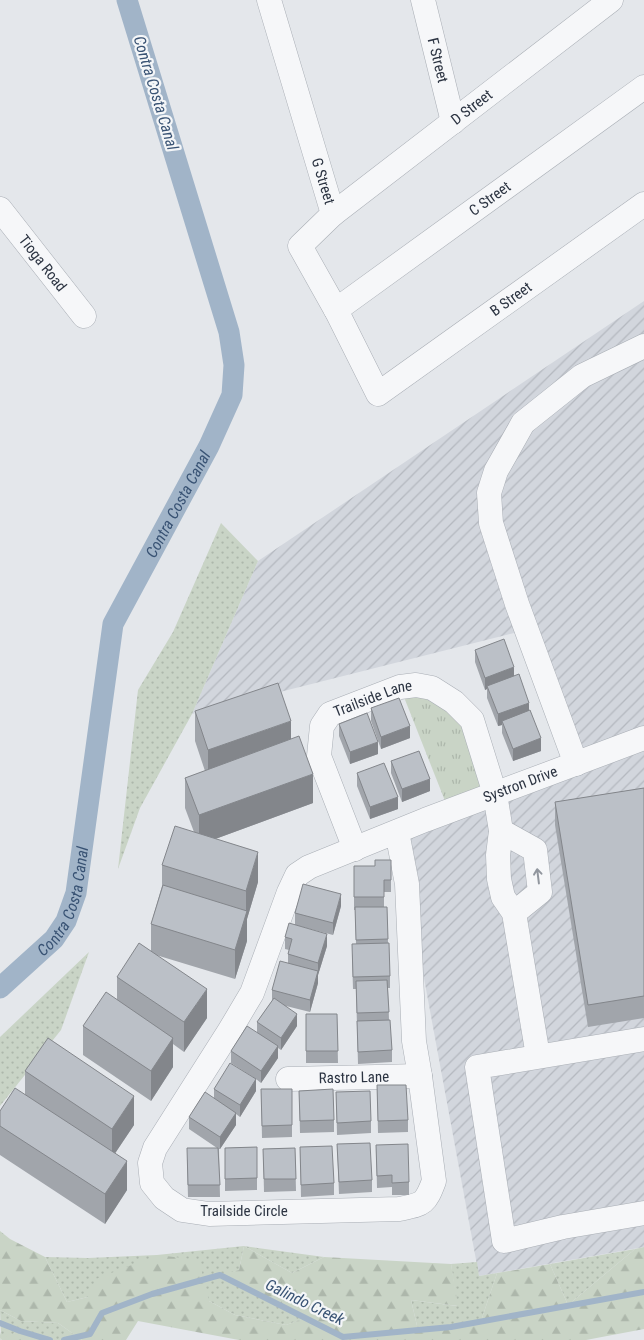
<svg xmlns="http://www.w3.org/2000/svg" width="644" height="1340" font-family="'Roboto Condensed',sans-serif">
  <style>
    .industrial { fill: url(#industrial-furrows) }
    .grass { fill: url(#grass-dots) }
    .forest { fill: url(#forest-firs) }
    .park { fill: url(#park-tufts) }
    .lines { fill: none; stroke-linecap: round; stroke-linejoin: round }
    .stream { stroke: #a1b4c8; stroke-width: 6 }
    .canal { stroke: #a1b4c8; stroke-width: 21 }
    .minor-casing { stroke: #a9aeb5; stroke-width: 25 }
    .minor { stroke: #f6f7f9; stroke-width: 24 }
    .wall { fill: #a1a5ab }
    .shaded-wall { fill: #83868b }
    .building { fill: #bbc0c7; stroke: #83868b }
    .oneway { stroke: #91969e }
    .labels { text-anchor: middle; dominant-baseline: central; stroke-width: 4.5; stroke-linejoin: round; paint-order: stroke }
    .street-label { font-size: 15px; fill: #2c3442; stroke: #f4f6f8 }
    .water-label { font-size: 16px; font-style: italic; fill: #395374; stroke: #f4f6f8 }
  </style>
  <defs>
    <pattern id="industrial-furrows" width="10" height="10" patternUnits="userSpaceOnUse" patternTransform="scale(1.25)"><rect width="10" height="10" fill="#d2d6dd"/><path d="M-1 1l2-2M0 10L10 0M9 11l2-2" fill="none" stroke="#b4b8bf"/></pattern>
    <pattern id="grass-dots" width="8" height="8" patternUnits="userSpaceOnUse" patternTransform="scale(1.25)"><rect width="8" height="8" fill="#c9d4c6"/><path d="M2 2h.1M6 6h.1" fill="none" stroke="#adb7ab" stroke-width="1.8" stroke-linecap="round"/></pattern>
    <pattern id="forest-firs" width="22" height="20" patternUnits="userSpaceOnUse" patternTransform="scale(1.25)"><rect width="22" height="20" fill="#c9d4c6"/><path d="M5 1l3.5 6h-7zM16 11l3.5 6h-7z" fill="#adb7ab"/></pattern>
    <pattern id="park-tufts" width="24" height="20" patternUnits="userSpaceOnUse" patternTransform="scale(1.25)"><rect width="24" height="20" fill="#c9d4c6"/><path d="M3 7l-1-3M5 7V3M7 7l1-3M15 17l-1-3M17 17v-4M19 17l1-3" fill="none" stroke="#adb7ab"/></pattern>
  </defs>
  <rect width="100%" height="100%" fill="#e4e7eb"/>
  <g class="industrial">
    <polygon points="644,301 644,738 576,764 526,630 192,714 258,561"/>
    <polygon points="644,739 644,1247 479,1276 397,832"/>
  </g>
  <g class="grass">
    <polygon points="221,523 258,561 192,714 140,808 118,869 138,690 173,632"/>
    <polygon points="89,952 61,1030 0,1106 0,1037"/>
    <polygon points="244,1246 239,1270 221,1276 306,1318 286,1325 235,1315 209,1301 88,1297 67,1302 45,1257 88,1258 157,1255 244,1246 324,1257 292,1273"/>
    <polygon points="635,1249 568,1305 550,1264"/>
    <polygon points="477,1262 479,1276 497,1273 481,1321 451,1327 418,1330 411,1300 457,1306 451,1264"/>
    <polygon points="0,1310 21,1321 58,1323 82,1340 50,1340 20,1331 0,1340 1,1337"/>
  </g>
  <g class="forest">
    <polygon points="0,1231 10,1239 45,1257 67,1302 88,1297 96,1279 157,1255 199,1260 209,1301 235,1315 286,1325 305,1318 220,1275 239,1270 244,1246 292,1273 324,1257 451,1264 458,1306 411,1300 418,1330 451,1327 481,1321 497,1273 550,1264 568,1305 635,1249 644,1247 644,1329 586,1340 239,1340 138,1321 126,1340 82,1340 58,1323 21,1321 0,1310"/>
    <polygon points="20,1331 50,1340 2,1340 0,1338 0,1332 2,1338"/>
  </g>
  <polygon class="park" points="400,687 454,702 495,794 449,811"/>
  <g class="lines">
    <g class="stream">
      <polyline points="0,1323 20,1331 50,1340"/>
      <polyline points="64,1340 90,1334 102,1313 152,1294 220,1275 343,1337 451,1327 644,1292"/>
    </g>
    <path class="canal" id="s1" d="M0 988 54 939 66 921 76 893 113 624 209 446 232 395 234 365 229 332 127 0"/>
    <g class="minor-casing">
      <g id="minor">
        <path id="s2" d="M269 0 333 214 300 246 336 310 378 394 644 204"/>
        <path id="s3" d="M423 0 453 122"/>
        <path id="s4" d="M0 209 84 316"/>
        <path id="s5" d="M333 214 611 0"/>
        <path id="s6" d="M336 310 644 87"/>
        <polyline points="576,764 517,604 491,523 489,493 496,471 523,423 582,376 644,346"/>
        <polyline points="501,831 535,850 540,892 514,913"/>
        <path id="s7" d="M397 832 407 884 414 1041 420 1076 434 1181C425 1205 423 1204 399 1209L209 1214 182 1210 164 1198 152 1183 150 1163 155 1148 230 1030 252 993 289 892 297 875 309 867 425 820 644 738"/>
        <path id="s8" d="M355 849 319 756 322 726 330 714 400 687 416 685 432 688 454 702 472 720 495 794 501 831 498 855 499 879 503 897 514 913 538 1056"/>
        <polyline points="644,1039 477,1067 504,1241 563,1227 644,1213"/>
        <path id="s9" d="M288 1079 420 1076"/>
      </g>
    </g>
    <use href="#minor" class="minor"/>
  </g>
  <g class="wall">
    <polygon points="475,650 514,676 529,711 541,751 513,761 502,733 502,725 498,726 487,698 487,689 485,690 475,662"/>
    <polygon points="371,708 410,738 381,749 371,721"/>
    <polygon points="195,711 291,739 313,803 215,839 258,882 247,919 247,941 235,979 156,955 207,1018 184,1052 173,1044 173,1067 151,1101 83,1055 83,1026 117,1000 117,977 151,951 151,924 162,886 162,865 194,832 185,808 185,778 205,771 195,741"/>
    <polygon points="339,724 378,754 350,764 339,736"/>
    <polygon points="391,761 430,791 402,802 391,773"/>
    <polygon points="357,773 398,809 370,819 357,786"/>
    <polygon points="644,788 644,1018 588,1027 555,825 555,802"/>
    <polygon points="391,860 391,892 384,892 384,907 387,907 388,943 390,976 390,988 388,988 389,1020 392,1050 392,1062 358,1064 356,989 353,989 352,956 356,944 355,910 354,910 354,866 375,866"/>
    <polygon points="341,906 333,935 295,925 295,913"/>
    <polygon points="285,937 327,946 318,975 318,983 310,1012 286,1006 297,1026 281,1050 278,1048 278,1058 261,1083 256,1079 256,1091 240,1117 236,1114 236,1125 220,1149 219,1149 220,1197 188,1197 187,1160 217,1148 189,1129 189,1117 214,1098 214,1089 253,1077 231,1063 231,1051 257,1033 257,1022 272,1001 272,990 288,963 288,954 289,950 285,949"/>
    <polygon points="306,1014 337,1014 338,1063 306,1063"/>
    <polygon points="25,1071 134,1125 115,1153 127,1190 105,1224 0,1155 0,1111 25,1094"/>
    <polygon points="377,1085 408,1120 408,1132 378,1133"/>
    <polygon points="261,1089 292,1125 292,1137 262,1138"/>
    <polygon points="299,1091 334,1120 334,1132 300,1133"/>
    <polygon points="336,1092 371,1121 371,1133 337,1135"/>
    <polygon points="337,1144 372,1180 372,1192 339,1194"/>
    <polygon points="376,1145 409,1182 409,1195 392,1195 392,1187 377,1188"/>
    <polygon points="257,1147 257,1190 225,1191 225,1148"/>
    <polygon points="300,1147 334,1183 334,1195 301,1197"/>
    <polygon points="295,1148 296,1191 264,1192 263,1149"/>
  </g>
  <g class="shaded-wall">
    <polygon points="514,667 514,679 487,686 487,689 485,690 485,678"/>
    <polygon points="529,703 529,715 502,721 502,725 498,726 498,714"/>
    <polygon points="291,721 291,750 208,779 208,750"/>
    <polygon points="410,726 410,738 381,749 381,737"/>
    <polygon points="541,738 541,751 513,761 513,749"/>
    <polygon points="378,742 378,754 350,764 350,752"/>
    <polygon points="313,774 313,803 199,845 199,815"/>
    <polygon points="430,779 430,791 402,802 402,789"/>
    <polygon points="398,797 398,809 370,819 370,807"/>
    <polygon points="258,852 258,882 247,919 247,941 235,979 235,950 246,912 246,891"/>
    <polygon points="341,894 341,906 333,935 333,923"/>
    <polygon points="327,934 327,946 318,975 318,963"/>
    <polygon points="318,971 318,983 310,1012 310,1000"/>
    <polygon points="207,989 207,1018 184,1052 184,1022"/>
    <polygon points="297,1014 297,1026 281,1050 281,1038"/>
    <polygon points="173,1038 173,1067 151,1101 151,1071"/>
    <polygon points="278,1046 278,1058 261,1083 261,1071"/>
    <polygon points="256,1079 256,1091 240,1117 240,1105"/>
    <polygon points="134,1096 134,1125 112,1158 112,1129"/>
    <polygon points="236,1113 236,1125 220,1149 220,1137"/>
    <polygon points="127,1161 127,1190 105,1224 105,1194"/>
  </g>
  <g class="building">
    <polygon points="504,639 514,667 485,678 475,650"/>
    <polygon points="519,674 529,703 498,714 487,686"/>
    <polygon points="278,683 291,721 208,750 195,711"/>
    <polygon points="399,698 410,726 381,737 371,708"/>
    <polygon points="530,710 541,738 513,749 502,721"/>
    <polygon points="367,713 378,742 350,752 339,724"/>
    <polygon points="299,736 313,774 199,815 185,778"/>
    <polygon points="419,751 430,779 402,789 391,761"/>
    <polygon points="384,763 398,797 370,807 357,773"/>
    <polygon points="644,788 644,996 588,1005 555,802"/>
    <polygon points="175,826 258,852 246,891 162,865"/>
    <polygon points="375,860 391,860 391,880 384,880 384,897 354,897 354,866 375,866"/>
    <polygon points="303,884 341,894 333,923 295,913"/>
    <polygon points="163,885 247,911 235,950 151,924"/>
    <polygon points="355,907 387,907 388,939 356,940"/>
    <polygon points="289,923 327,934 318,963 288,954 292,939 285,937"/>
    <polygon points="139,943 207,989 184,1022 117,977"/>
    <polygon points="389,943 390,976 353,977 352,944"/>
    <polygon points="280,961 318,971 310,1000 272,990"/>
    <polygon points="387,980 389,1012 357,1013 356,981"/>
    <polygon points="106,992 173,1038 151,1071 83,1026"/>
    <polygon points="274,998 297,1014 281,1038 257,1022"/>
    <polygon points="306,1014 337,1014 338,1051 306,1051"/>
    <polygon points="390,1020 392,1050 358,1052 357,1021"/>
    <polygon points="247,1026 278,1046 261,1071 231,1051"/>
    <polygon points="48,1038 134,1096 112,1129 25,1071"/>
    <polygon points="230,1063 256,1079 240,1105 214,1089"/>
    <polygon points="377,1085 406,1085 408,1120 378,1121"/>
    <polygon points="15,1088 127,1161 105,1194 0,1126 0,1111"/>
    <polygon points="261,1089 292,1089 292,1125 262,1126"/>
    <polygon points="333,1089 334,1120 300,1121 299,1091"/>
    <polygon points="370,1091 371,1121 337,1123 336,1092"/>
    <polygon points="205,1092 236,1113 220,1137 189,1117"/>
    <polygon points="370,1143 372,1180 339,1182 337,1144"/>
    <polygon points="408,1144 409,1182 392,1183 392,1175 377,1176 376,1145"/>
    <polygon points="332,1146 334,1183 301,1185 300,1147"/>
    <polygon points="257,1147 257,1178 225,1179 225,1148"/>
    <polygon points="187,1148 218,1148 220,1185 188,1185"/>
    <polygon points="295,1148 296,1179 264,1179 263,1149"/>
  </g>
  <defs><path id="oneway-shaft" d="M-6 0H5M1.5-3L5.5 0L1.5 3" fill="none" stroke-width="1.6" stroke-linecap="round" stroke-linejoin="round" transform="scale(1.25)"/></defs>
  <use class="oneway" href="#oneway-shaft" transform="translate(538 876) rotate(-97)"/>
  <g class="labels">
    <g class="street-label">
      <text stroke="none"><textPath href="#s3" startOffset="62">F Street</textPath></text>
      <text stroke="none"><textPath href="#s5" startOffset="175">D Street</textPath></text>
      <text stroke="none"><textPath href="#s2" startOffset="189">G Street</textPath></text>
      <text stroke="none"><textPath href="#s6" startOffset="190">C Street</textPath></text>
      <text stroke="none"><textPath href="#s4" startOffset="69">Tioga Road</textPath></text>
      <text stroke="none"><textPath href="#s2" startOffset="600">B Street</textPath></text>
      <text stroke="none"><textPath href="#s8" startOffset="190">Trailside Lane</textPath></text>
      <text stroke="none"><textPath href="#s7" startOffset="1245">Systron Drive</textPath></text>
      <text stroke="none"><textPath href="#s9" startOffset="66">Rastro Lane</textPath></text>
      <text x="244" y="1211">Trailside Circle</text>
    </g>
    <g class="water-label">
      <text transform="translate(156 93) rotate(73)">Contra Costa Canal</text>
      <text stroke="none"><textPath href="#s1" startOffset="532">Contra Costa Canal</textPath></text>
      <text stroke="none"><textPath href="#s1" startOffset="112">Contra Costa Canal</textPath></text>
      <text transform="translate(305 1302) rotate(26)">Galindo Creek</text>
    </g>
  </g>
</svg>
